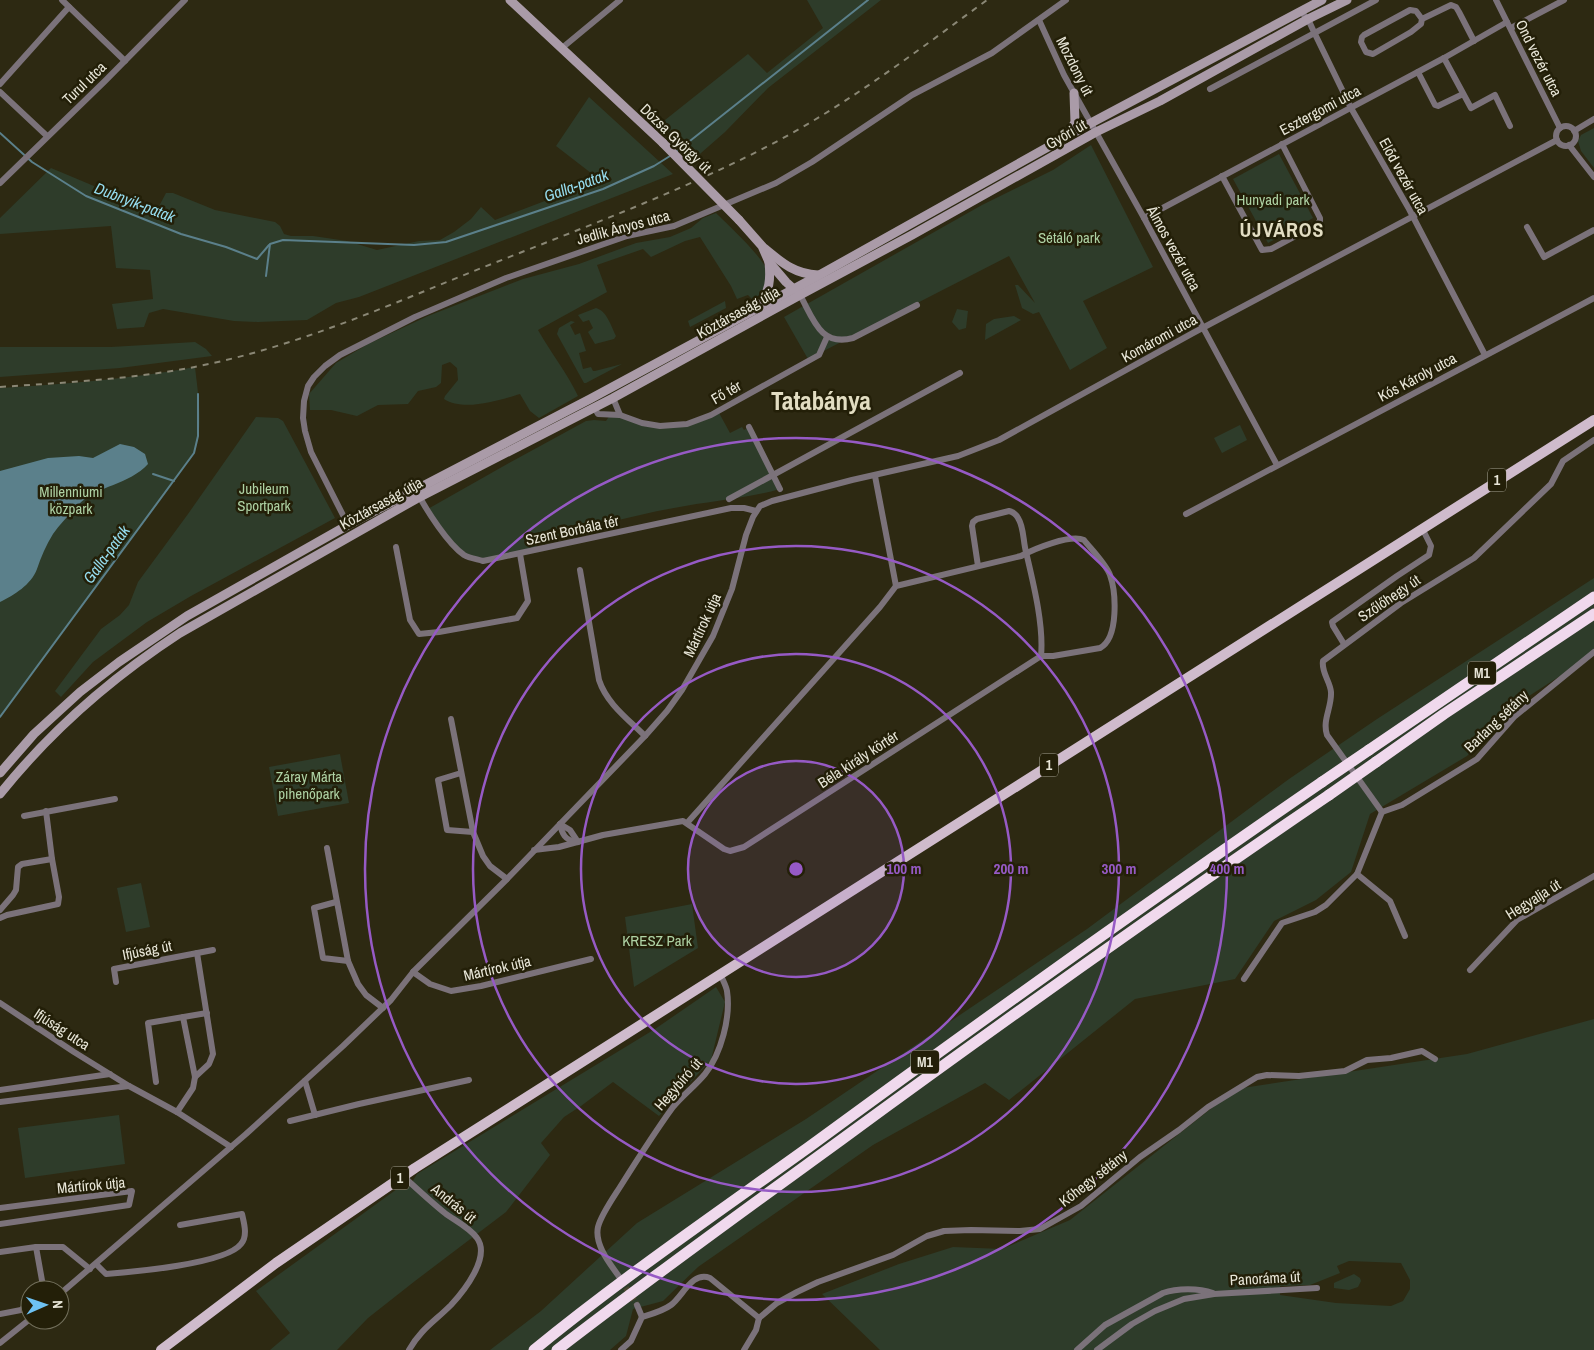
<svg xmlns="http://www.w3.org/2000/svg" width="1594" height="1350" font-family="'Archivo Narrow',sans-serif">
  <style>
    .green { fill: #2e3c2a; fill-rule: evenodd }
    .water { fill: #5b808b }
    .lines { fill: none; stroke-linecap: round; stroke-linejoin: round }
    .stream { stroke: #5b808b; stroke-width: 2 }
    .street-tunnel { stroke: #494530; stroke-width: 6; stroke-dasharray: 6 3; stroke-linecap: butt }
    .street { stroke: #7b727a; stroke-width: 6 }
    .secondary { stroke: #aa9ba8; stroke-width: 9 }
    .primary { stroke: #cfbbcc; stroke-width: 10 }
    .highway { stroke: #f0d9ed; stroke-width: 11 }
    .rail { stroke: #8a8775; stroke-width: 2; stroke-dasharray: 6 6; stroke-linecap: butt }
    .secondary-bridge { stroke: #aa9ba8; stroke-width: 9 }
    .highway-bridge { stroke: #f0d9ed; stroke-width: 11 }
    .ring { fill: none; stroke: #965ac5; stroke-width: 2.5 }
    .labels { text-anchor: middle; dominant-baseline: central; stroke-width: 5; stroke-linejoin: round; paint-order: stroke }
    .shield { fill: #231f08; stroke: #adaa9a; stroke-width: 1 }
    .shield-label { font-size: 14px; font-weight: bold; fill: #e8e6d8 }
    .street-label { font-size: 15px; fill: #e8e6d8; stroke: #231f08 }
    .park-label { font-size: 15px; fill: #aed2a4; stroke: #231f08 }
    .water-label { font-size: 16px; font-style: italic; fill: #95dcee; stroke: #231f08 }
    .district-label { font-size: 20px; font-weight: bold; letter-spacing: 1px; fill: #e2ddc2; stroke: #231f08 }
    .town-label { font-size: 25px; font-weight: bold; fill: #e2ddc2; stroke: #231f08 }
    .centre { fill: #965ac5; stroke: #231f08; stroke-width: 2.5 }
    .ring-label { font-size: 15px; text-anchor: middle; font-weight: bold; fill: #965ac5; stroke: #231f08; stroke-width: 5; stroke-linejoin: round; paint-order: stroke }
  </style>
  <rect width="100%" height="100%" fill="#2d2912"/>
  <g class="green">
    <polygon points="807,0 881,0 768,88 725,132 693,160 660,124 748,54 767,73 823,28"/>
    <polygon points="589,97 673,174 359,297 336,303 307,320 258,322 234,321 163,309 149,313 144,327 117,329 112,304 153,299 150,270 116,268 111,226 0,234 0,218 51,168 156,212 166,193 173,193 215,210 275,222 280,226 284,234 291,236 313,236 347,241 377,250 419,241 440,240 454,232 471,219 481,207 495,220 600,180 556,146"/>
    <polygon points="1594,128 1594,168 1581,151 1578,141 1581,135"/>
    <polygon points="1091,145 1153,267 1083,301 1107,348 1070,370 1039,312 1033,314 1022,308 1015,285 1018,285 1035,303 1009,256 808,359 784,317 982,205 1053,170"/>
    <polygon points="1279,154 1313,218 1268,243 1233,179"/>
    <path d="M716 213C727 224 762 256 766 269 769 278 764 287 762 295L752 299 748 295 737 299 731 286 700 237 685 241 651 257 643 249 597 265 607 292 538 330C551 353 567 373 578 396L539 418 530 411 520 394C500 400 464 412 444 399L445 396 458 380 457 368 450 362 442 365 441 383 436 387 418 391 408 404 378 405 357 416 331 410H310L309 394 336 363 368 344 428 316 523 279 579 264 636 243 670 237 691 228 703 218Z"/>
    <polygon points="725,301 726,308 690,327 688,321"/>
    <path d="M596 308C607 311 611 326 616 336L614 339 595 344 588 332 593 328 589 320 583 322 578 315Z"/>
    <polygon points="957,309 968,311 966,328 959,330 952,322"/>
    <polygon points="1014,316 1021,320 985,340 986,324 994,319"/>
    <polygon points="571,321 575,322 570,325 575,335 580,333 586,351 579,353 583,369 591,367 593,371 595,371 622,364 586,383 584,383 557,334 559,328"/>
    <polygon points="195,342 206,349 212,356 120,368 0,377 0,347 111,347"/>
    <path d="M195 367C198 394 204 427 194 453L0 717V388C66 384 130 379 195 367Z"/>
    <path d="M718 411 730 433 742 427 744 430 749 427 780 489C745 499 709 501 674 508 627 516 582 531 536 541L537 550 493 560 464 555 426 510 509 463 586 421 594 420 606 421 610 415 642 423 676 426Z"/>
    <polygon points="256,417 278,418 283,421 335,518 191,596 147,622 93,662 61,697 55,691 101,629 120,615 129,605 138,582 188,514"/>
    <polygon points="1240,425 1247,440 1222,453 1214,438"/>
    <polygon points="1594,578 1594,654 1515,705 1467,756 1370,814 1351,872 1316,900 1274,921 1235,979 1135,999 1009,1100 985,1083 873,1145 698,1267 663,1301 633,1309 626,1336 610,1350 490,1350 541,1311 637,1223 806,1119 1087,929 1289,779 1377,719"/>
    <polygon points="340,754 349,803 278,816 269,767"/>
    <polygon points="141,883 150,927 126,932 117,888"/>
    <polygon points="692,904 698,948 634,987 625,917"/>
    <polygon points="716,987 725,1002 711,1060 659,1116 613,1082 581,1106 564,1117 541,1143 550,1155 506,1212 415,1281 368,1318 337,1350 270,1350 290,1333 256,1291 397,1189 409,1187 417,1174 655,1029"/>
    <path d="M1594 1019V1350H880L822 1294 899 1264 953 1247 1002 1249 1070 1220 1236 1089 1467 1054ZM1349 1261 1401 1263 1410 1280V1289L1403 1301 1391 1306 1336 1303 1280 1295V1286L1310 1285 1340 1273 1337 1266Z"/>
    <polygon points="119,1115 125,1164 25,1178 18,1128"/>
    <polygon points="1354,1274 1360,1278 1361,1281 1358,1287 1349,1290 1334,1288 1334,1283 1336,1282"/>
  </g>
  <path class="water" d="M120 444 134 447 145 454 148 464C129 485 98 485 78 505 70 514 60 524 53 534 46 545 41 557 37 569 31 585 14 595 0 602V471L48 458 79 456 93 458Z"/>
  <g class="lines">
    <g class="stream">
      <polyline points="0,133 32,162 86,196 181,234 226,247 257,259 269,245"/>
      <polyline points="676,152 868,0"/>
      <polyline points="266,276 270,244 283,240 414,245 446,242 603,189 654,166 670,156"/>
      <polyline points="153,474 174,481"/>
      <polyline points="0,717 194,453 198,436 198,394"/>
    </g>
    <polyline class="street-tunnel" points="621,1280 637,1305"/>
    <g class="street">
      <polyline points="62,0 125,61"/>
      <polyline points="1496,0 1560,128"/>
      <polyline points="1300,11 1308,19 1314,32 1351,108 1409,209 1485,355"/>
      <polyline points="1422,19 1416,11 1410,10 1364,35 1362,37 1361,42 1366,52 1373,54 1411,32 1421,24 1422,19 1451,5 1456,7 1459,12 1474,41"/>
      <polyline points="1039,20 1064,75 1144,218 1277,465"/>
      <polyline points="1511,28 1564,0"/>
      <polyline points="562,48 620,0"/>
      <polyline points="1444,58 1471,108 1495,95 1510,126"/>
      <polyline points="1418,72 1435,105 1438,106 1463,94"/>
      <polyline points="0,84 69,7"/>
      <polyline points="1210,89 1376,0"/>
      <polyline points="0,92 47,136"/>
      <circle cx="1566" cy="136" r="10"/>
      <polyline points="1574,131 1594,119"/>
      <polyline points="1569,145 1594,177"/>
      <polyline points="1222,176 1262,250 1271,249 1316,225 1320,221 1320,218 1282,144"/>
      <polyline points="0,183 105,81 185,0"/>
      <polyline points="1144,218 1444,58 1507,22"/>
      <polyline points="1527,227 1544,257 1594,230"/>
      <path d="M800 295C813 318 820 347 853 338L917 305"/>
      <polyline points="613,398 620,415"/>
      <polyline points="594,407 598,414 620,415 642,423 660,426 687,424 711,415 819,355 827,337"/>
      <polyline points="749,427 780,489"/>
      <polyline points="875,476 896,586"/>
      <path d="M418 494C427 511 448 544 464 555 469 558 476 559 483 561L731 508H744L756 511"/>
      <polyline points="729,499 960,373"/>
      <polyline points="1186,514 1594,298"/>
      <polyline points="348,525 311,452 305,431 303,418 304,401 308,386 314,377 325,366 340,355 415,317 506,278 627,236 674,226 776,183 812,162 912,95 992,53 1066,0"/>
      <polyline points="396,547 410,620 419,634 439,632 517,618 528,601 520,554"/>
      <path d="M978 566 972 526 973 522 977 519 1009 511C1013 512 1016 514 1018 518 1024 527 1023 541 1026 552 1033 582 1044 625 1041 656"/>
      <path d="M580 570 599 680C607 704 628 719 645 736"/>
      <polyline points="1344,644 1333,626 1332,622 1397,576 1429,555 1431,546 1422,528"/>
      <polyline points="451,719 473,832 483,856 490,866 507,879"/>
      <polyline points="461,773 438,780 447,830 473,832"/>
      <path d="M1382 812 1327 735C1322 720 1332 707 1331 692 1330 681 1321 672 1323 661L1401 603 1474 558 1551 484 1563 461 1594 440"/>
      <polyline points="1382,812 1402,805 1477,759 1514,717 1594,652"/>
      <polyline points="1382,812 1357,874 1390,901 1405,936"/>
      <polyline points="24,816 115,799"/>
      <path d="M560 824C562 834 565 840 576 842"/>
      <polyline points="560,824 570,830 578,842"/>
      <polyline points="327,848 348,961 358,984 366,995 383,1008"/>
      <path d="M534 850 559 847 603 835 683 821 724 849 730 851 744 847 1041 656H1053L1100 648C1119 638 1116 592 1110 575 1106 564 1091 549 1084 540 1070 534 1034 549 1021 556L896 586 880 607 687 823"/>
      <polyline points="336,902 314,908 323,958 348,961"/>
      <polyline points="0,910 13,895 16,890 18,867 22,864 52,859"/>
      <polyline points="0,918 7,915 58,904 59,897 52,859 46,811"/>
      <polyline points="1470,970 1517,920 1594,876"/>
      <polyline points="413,972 430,984 451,991 481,986 591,959"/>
      <polyline points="1244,979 1282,923 1315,912 1326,905 1357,874"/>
      <polyline points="116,982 114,969 213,950"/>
      <polyline points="0,1003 74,1052 129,1086 177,1112 231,1147"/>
      <polyline points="195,1077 209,1064 213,1054 197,953"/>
      <polyline points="305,1081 315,1115"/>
      <polyline points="156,1082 148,1023 207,1013"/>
      <polyline points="0,1090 110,1074"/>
      <polyline points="0,1102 129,1086"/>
      <polyline points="177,1112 193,1088 195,1077 183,1017"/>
      <polyline points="290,1121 359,1104 469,1080"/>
      <path d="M403 1176C417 1189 431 1202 446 1214 456 1221 470 1228 477 1238 491 1257 464 1291 451 1305 434 1322 421 1329 409 1350"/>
      <polyline points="0,1208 132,1191 129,1205 0,1224"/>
      <polyline points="36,1247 43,1286 41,1290"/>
      <polyline points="0,1252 36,1247 63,1247 90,1269"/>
      <path d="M96 1264 106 1274C132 1272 226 1264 241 1244 248 1236 244 1223 242 1214L180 1225"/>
      <path d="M620 1278C611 1265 594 1245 598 1227 601 1215 613 1198 620 1187 637 1160 654 1133 673 1107 683 1095 695 1086 705 1074 721 1054 731 1017 727 991 726 985 722 979 720 973"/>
      <polyline points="60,1294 246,1134 343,1046 391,1000 413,972 507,879 645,736 667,711 682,690 713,636 732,589 746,535 753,517 760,506 772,501 852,480 958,456 999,440 1193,333 1557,140"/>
      <polyline points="637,1305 642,1317"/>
      <polyline points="0,1314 21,1310 30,1302"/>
      <path d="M642 1317C652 1314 663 1311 671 1305 683 1296 692 1271 710 1278L759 1318"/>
      <polyline points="759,1318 777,1303 797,1292 818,1282 893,1255 927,1236 944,1231 971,1230 1020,1231 1040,1229 1081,1206 1140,1157 1179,1130 1208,1107 1257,1077 1267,1075 1299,1076 1345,1071 1367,1060 1391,1058 1422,1051 1435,1059"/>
      <polyline points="0,1343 30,1319"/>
      <polyline points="621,1350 631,1341 642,1317"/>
      <polyline points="744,1350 756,1330 759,1318"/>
      <path d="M1077 1350 1105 1325 1163 1293C1177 1288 1199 1288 1213 1293"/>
      <polyline points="1097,1350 1132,1324 1155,1311 1184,1299 1214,1294 1317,1288"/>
    </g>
    <g class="secondary">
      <polyline points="510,0 663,143"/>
      <polyline points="1068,136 1075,122 1074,93"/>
      <polyline points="739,220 762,246 769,262 786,282 796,291"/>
      <path d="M764 248C781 262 794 274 818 275"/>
      <path d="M761 305C769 288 771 282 769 262"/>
      <polyline points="0,773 34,734 80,692 119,662 187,616 348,525 590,399 814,278 1091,123 1322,0"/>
      <path d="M0 794C52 729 111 678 180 633L416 499 613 398 800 295 912 235 1096 132 1160 101 1308 19 1347 0"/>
    </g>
    <polyline class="primary" points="161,1350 276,1263 415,1168 1594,420"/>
    <g class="highway">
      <polyline points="1369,750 1594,597"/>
      <polyline points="1376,762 1444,714 1594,614"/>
      <path d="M534 1350C622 1278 717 1213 809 1147 978 1023 1149 901 1322 782"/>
      <path d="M557 1350C650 1278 746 1209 841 1140 1002 1022 1164 907 1329 795"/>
    </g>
    <path class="rail" d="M0 387C70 382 140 379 209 364 301 344 387 306 474 271 574 231 676 194 772 144 848 104 917 51 987 0"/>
    <polyline class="secondary-bridge" points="663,143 739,220"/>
    <g class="highway-bridge">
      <polyline points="1322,782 1369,750"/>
      <polyline points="1329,795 1376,762"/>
    </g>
  </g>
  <circle cx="796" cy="869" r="108" fill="#965ac5" fill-opacity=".12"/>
  <g class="ring">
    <circle cx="796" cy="869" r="108"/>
    <circle cx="796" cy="869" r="215"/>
    <circle cx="796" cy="869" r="323"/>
    <circle cx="796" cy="869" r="431"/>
  </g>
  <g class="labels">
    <g class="shield">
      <rect x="1488" y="468.5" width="18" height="23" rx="4"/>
      <rect x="1468" y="661.5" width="28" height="23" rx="4"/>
      <rect x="1040" y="753.5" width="18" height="23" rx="4"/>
      <rect x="911" y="1050.5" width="28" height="23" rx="4"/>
      <rect x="391" y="1166.5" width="18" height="23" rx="4"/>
    </g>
    <g class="shield-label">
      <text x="1497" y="480">1</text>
      <text x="1482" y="673">M1</text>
      <text x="1049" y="765">1</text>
      <text x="925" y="1062">M1</text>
      <text x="400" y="1178">1</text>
    </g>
    <g class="street-label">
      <text transform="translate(1539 58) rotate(63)">Ond vezér utca</text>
      <text transform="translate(1075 66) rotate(63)">Mozdony út</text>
      <text transform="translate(84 83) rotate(-44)">Turul utca</text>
      <text transform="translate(1320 110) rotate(-28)">Esztergomi utca</text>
      <text transform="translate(1066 134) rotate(-30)">Győri út</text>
      <text transform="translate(676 138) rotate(44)">Dózsa György út</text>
      <text transform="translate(1404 176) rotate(61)">Előd vezér utca</text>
      <text transform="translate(623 227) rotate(-15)">Jedlik Ányos utca</text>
      <text transform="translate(1174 248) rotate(61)">Álmos vezér utca</text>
      <text transform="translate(738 312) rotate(-29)">Köztársaság útja</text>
      <text transform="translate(1159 338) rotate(-29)">Komáromi utca</text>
      <text transform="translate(1417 377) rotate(-28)">Kós Károly utca</text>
      <text transform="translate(726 392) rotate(-30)">Fő tér</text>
      <text transform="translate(381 503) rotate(-29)">Köztársaság útja</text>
      <text transform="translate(572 530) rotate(-12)">Szent Borbála tér</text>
      <text transform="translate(1389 598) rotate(-34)">Szőlőhegy út</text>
      <text transform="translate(702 625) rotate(-65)">Mártírok útja</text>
      <text transform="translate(1496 721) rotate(-44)">Barlang sétány</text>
      <text transform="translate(858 759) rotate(-33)">Béla király körtér</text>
      <text transform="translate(1533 899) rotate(-32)">Hegyalja út</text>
      <text transform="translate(147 950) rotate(-11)">Ifjúság út</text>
      <text transform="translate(497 968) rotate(-13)">Mártírok útja</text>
      <text transform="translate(62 1029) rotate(33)">Ifjúság utca</text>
      <text transform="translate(678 1084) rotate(-49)">Hegybíró út</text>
      <text transform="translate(1093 1178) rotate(-38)">Kőhegy sétány</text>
      <text transform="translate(91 1185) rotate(-5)">Mártírok útja</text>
      <text transform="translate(454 1203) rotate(39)">András út</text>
      <text transform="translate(1265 1278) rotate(-3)">Panoráma út</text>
    </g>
    <g class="park-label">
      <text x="1273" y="199">Hunyadi park</text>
      <text x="1069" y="237">Sétáló park</text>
      <text x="264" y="488">Jubileum<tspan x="264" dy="17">Sportpark</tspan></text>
      <text x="71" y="491">Millenniumi<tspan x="71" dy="17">közpark</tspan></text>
      <text x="309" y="776">Záray Márta<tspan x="309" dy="17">pihenőpark</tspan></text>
      <text x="657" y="940">KRESZ Park</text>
    </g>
    <g class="water-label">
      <text transform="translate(576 185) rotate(-20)">Galla-patak</text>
      <text transform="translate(135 202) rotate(21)">Dubnyik-patak</text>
      <text transform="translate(106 554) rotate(-54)">Galla-patak</text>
    </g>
    <g class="district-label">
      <text x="1282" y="229">ÚJVÁROS</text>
    </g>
    <g class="town-label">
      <text x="821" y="401">Tatabánya</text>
    </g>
  </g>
  <circle cx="796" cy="869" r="8" class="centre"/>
  <g class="ring-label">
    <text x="904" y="874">100 m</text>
    <text x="1011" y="874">200 m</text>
    <text x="1119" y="874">300 m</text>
    <text x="1227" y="874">400 m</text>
  </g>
  <g transform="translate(45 1305) rotate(88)"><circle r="24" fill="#231f08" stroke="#726f5b"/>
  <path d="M0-4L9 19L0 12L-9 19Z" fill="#6ec2f3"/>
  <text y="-8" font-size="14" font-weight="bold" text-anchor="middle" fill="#e8e6d8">N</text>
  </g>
</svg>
